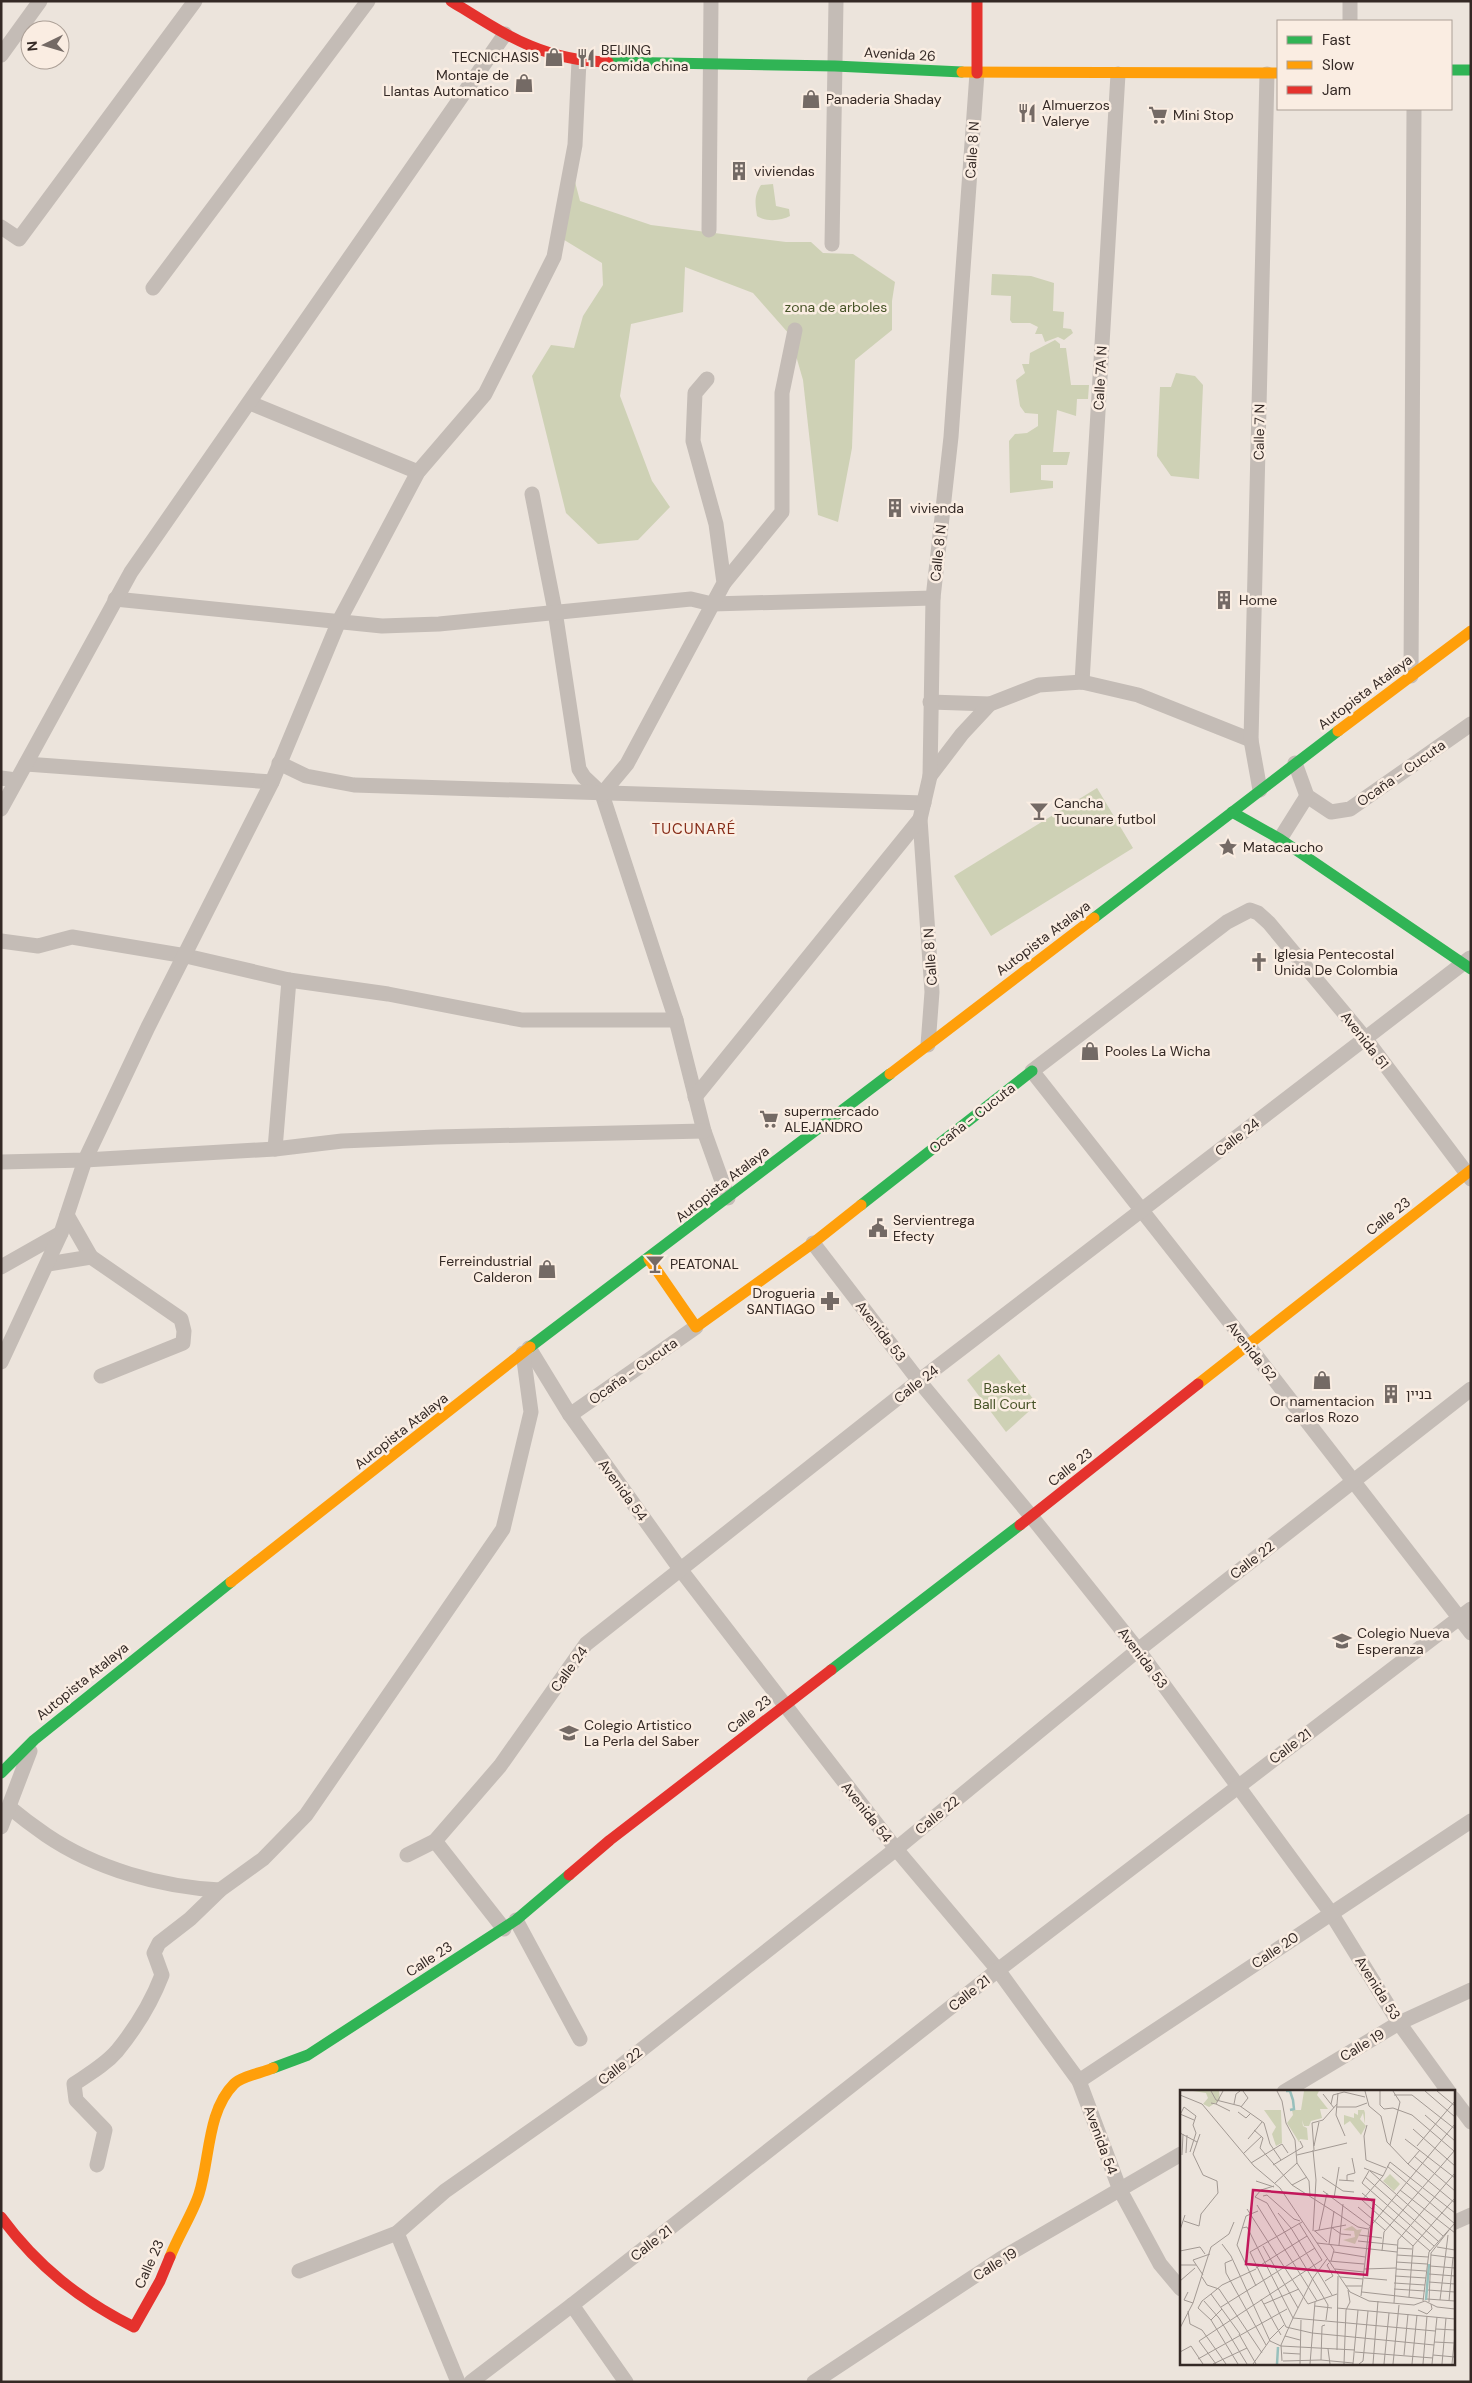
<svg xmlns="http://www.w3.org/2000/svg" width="1472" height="2383" font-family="'DM Sans','Noto Sans Hebrew',sans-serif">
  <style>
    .green { fill: #ced1b5 }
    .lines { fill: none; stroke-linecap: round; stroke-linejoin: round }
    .street { stroke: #c4bcb6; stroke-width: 15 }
    .fast { stroke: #30b455; stroke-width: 11 }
    .slow { stroke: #ff9f0a; stroke-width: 11 }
    .jam { stroke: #e5322d; stroke-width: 11 }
    .labels { text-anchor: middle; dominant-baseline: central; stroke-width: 5; stroke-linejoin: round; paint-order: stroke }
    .poi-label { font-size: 14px; fill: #342925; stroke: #faede2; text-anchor: start }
    .street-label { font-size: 14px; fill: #342925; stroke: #faede2 }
    .park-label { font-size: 14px; fill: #465327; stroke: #faede2 }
    .neighbourhood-label { font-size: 15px; letter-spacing: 1px; fill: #872e1a; stroke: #faede2 }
    .inset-river { fill: none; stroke: #98c0bc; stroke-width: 2.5 }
    .inset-road { fill: none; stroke: #a29993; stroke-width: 1 }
    .view { fill: #c2185b; fill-opacity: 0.15; stroke: #c2185b; stroke-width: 2.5 }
    .inset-edge { fill: none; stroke: #342925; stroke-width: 2.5 }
  </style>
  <rect width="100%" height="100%" fill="#ece4dc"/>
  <g class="green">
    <polygon points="574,178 580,201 651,225 786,242 811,242 823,253 853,254 895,282 892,301 892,330 855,360 852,448 838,522 818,515 803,380 790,335 753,293 685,267 683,312 631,324 620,396 652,481 670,507 638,540 598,544 566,513 532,376 551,345 574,348 583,316 603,285 602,263 561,238"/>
    <path d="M773 184 776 206 789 209 790 216C781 221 765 222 757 216 755 203 754 196 761 185Z"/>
    <polygon points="992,274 1031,276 1054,283 1053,311 1064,312 1063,328 1071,329 1073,333 1064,340 1058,337 1045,342 1042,334 1035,334 1038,327 1030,323 1012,323 1010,320 1011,296 991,295"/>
    <polygon points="1055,340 1060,344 1060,348 1066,348 1071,385 1089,385 1088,399 1077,399 1076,416 1057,410 1053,452 1070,452 1067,465 1041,465 1041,480 1053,481 1053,488 1010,493 1009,441 1015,434 1027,433 1038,426 1038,414 1025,413 1020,406 1016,380 1025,373 1022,364 1029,364 1030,353"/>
    <polygon points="1176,373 1195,376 1203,385 1199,479 1171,476 1157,456 1160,387 1171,387"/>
    <polygon points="1097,788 1133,848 991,936 954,876"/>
    <polygon points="999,1354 1037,1404 1006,1432 967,1380"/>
  </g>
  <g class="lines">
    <g class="street">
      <polyline points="1350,1 1350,21"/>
      <polyline points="1,55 40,1"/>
      <polyline points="1,227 19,239 195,1"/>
      <polyline points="709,230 711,1"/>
      <polyline points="832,244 836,1"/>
      <polyline points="153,288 368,1"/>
      <polyline points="250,403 418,472"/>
      <polyline points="532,494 555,611 579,769 584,777 602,794 676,1020 704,1131 728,1198"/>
      <polyline points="724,583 782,512 782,393 795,330"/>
      <polyline points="115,599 382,626 439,624 691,599 712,604 933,598"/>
      <polyline points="1411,676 1414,109"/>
      <polyline points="1082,682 1118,74"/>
      <polyline points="930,702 990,704"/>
      <polyline points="279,763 306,776 354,785 924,803"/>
      <polyline points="1295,763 1307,796 1331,812 1350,809 1471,724"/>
      <polyline points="26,764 272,782"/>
      <polyline points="930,776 962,734 990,704 1039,685 1082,682 1138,695 1251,740"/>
      <polyline points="1,778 16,780"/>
      <polyline points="1260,790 1251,740 1267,74"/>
      <polyline points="602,794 627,764 724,583 716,524 693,441 695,393 707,379"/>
      <polyline points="1,809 131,572 505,34"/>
      <polyline points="1280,839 1307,796"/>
      <polyline points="1,941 38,946 72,937 186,956 289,980 388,994 522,1020 676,1020"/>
      <polyline points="928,1045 932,992 920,819 930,776 933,598 951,437 977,73"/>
      <polyline points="695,1097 920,819"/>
      <polyline points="275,1149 289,980"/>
      <polyline points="1,1162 85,1160 275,1149 342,1141 436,1137 704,1131"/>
      <polyline points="1471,1179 1365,1038 1269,923 1258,913 1250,910 1227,922 1032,1071 1247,1344 1471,1633"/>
      <polyline points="67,1215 91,1257"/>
      <polyline points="813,1243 919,1381 1031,1516 1138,1650 1331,1913 1399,2023 1449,2092"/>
      <polyline points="48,1264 91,1257 181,1319 184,1331 183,1343 101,1376"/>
      <polyline points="1,1267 61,1233"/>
      <polyline points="529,1348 570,1415 680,1569 896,1849 998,1970 1079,2081 1120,2190 1160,2264 1181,2289"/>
      <polyline points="1,1362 61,1233 85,1160 148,1027 272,782 339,621 418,472 485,394 554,257 575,145 579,61"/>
      <polyline points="570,1415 696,1327"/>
      <path d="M9 1807C21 1817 33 1826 46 1835 96 1869 161 1887 220 1890"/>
      <polyline points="1,1827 30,1751"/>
      <polyline points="435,1841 504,1929"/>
      <polyline points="407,1855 435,1841 500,1766 586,1644 919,1381 1470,958"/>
      <polyline points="516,1920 580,2039"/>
      <polyline points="1079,2081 1471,1821"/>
      <polyline points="1284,2092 1399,2023 1471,1990"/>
      <polyline points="1453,2098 1471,2122"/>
      <path d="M97 2165 105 2130 76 2100 74 2084C89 2074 105 2065 117 2051 135 2029 152 2001 162 1975L154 1953 159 1943 190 1919 220 1890 263 1859 306 1815 503 1529 531 1412 523 1353"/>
      <polyline points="1453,2223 1471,2215"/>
      <polyline points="397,2233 458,2382"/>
      <polyline points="299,2271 397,2233 445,2191 603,2080 896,1849 1138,1650 1471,1389"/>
      <polyline points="572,2305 626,2382"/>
      <polyline points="471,2382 572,2305 998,1970 1471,1609"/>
      <polyline points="814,2382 1002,2258 1181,2154"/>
    </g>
    <g class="fast">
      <polyline points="608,62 835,66 962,72"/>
      <polyline points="1451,70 1471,70"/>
      <polyline points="1232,812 1280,839 1471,969"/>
      <polyline points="1094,918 1338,731"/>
      <polyline points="861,1205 1032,1071"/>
      <polyline points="530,1347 890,1074"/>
      <polyline points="831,1670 1020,1525"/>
      <polyline points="1,1773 34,1740 231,1582"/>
      <polyline points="273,2068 308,2055 516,1920 569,1875"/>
    </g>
    <g class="slow">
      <polyline points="962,72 1278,73"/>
      <polyline points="1338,731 1471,631"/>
      <polyline points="890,1074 1094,918"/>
      <polyline points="649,1259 696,1327 813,1243 861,1205"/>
      <polyline points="1198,1384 1471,1170"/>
      <polyline points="231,1582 530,1347"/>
      <path d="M170 2257C178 2236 193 2213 199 2194 210 2159 207 2111 234 2084 242 2076 262 2073 273 2068"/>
    </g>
    <g class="jam">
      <path d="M451 1C506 35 541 60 608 62"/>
      <polyline points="977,1 977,73"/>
      <polyline points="1020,1525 1198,1384"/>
      <polyline points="569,1875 610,1840 831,1670"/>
      <path d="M1 2217C37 2266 80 2300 134 2327L160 2281 170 2257"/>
    </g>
  </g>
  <defs>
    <g id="shop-bare" transform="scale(1.5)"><path d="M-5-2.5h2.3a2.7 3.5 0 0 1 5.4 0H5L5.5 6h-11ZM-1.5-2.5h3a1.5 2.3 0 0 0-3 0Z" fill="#746a65" stroke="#faede2" stroke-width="2.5" paint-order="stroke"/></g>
    <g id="restaurant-bare" transform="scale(1.5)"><path d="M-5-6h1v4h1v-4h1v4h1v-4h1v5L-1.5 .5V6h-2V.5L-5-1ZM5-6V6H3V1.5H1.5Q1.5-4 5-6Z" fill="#746a65" stroke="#faede2" stroke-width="2.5" paint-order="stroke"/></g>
    <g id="supermarket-bare" transform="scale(1.5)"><path d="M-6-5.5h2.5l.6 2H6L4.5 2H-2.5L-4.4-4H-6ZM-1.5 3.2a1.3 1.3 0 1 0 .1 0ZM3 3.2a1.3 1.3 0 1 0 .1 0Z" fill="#746a65" stroke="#faede2" stroke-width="2.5" paint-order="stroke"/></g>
    <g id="building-bare" transform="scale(1.5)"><path d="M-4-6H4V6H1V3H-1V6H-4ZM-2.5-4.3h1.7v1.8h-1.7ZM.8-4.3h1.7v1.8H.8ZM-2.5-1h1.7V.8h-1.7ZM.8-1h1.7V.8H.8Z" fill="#746a65" stroke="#faede2" stroke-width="2.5" paint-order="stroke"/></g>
    <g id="bar-bare" transform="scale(1.5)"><path d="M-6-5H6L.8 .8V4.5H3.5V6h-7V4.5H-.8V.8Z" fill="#746a65" stroke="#faede2" stroke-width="2.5" paint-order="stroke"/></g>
    <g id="sight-bare" transform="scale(1.5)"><path d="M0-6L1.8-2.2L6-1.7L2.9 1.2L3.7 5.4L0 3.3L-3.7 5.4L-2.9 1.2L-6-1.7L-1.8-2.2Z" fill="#746a65" stroke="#faede2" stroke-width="2.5" paint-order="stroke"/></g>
    <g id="church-bare" transform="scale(1.5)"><path d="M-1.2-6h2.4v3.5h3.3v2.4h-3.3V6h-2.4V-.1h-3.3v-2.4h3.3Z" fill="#746a65" stroke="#faede2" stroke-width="2.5" paint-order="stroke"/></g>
    <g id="civic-bare" transform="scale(1.5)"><path d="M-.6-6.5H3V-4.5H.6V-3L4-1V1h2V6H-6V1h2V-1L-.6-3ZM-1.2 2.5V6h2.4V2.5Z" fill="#746a65" stroke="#faede2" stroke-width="2.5" paint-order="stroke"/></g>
    <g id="pharmacy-bare" transform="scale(1.5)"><path d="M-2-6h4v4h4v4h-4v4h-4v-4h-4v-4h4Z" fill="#746a65" stroke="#faede2" stroke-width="2.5" paint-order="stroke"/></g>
    <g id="school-bare" transform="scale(1.5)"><path d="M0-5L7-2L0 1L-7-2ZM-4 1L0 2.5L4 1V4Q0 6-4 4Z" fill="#746a65" stroke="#faede2" stroke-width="2.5" paint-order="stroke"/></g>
  </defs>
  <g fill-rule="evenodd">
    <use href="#shop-bare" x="554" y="57"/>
    <use href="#restaurant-bare" x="586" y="58"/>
    <use href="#shop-bare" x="524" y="83"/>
    <use href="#shop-bare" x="811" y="99"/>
    <use href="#restaurant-bare" x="1027" y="113"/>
    <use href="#supermarket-bare" x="1158" y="115"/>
    <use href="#building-bare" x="739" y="171"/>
    <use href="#building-bare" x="895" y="508"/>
    <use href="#building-bare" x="1224" y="600"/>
    <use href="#bar-bare" x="1039" y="811"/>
    <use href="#sight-bare" x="1228" y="847"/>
    <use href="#church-bare" x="1259" y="962"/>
    <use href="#shop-bare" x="1090" y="1051"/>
    <use href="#supermarket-bare" x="769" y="1119"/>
    <use href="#civic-bare" x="878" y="1228"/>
    <use href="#bar-bare" x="655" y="1264"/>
    <use href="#shop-bare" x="547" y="1269"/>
    <use href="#pharmacy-bare" x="830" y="1301"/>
    <use href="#shop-bare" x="1322" y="1380"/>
    <use href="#building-bare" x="1391" y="1394"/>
    <use href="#school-bare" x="1342" y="1641"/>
    <use href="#school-bare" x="569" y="1733"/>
  </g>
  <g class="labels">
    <g class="poi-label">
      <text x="601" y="50">BEIJING<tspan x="601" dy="16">comida china</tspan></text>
      <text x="539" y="57" text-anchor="end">TECNICHASIS</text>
      <text x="509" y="75" text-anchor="end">Montaje de<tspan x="509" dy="16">Llantas Automatico</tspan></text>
      <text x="826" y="99">Panaderia Shaday</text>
      <text x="1042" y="105">Almuerzos<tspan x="1042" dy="16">Valerye</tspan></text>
      <text x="1173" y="115">Mini Stop</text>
      <text x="754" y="171">viviendas</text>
      <text x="910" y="508">vivienda</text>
      <text x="1239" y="600">Home</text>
      <text x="1054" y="803">Cancha<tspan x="1054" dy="16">Tucunare futbol</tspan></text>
      <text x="1243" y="847">Matacaucho</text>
      <text x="1274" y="954">Iglesia Pentecostal<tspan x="1274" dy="16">Unida De Colombia</tspan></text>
      <text x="1105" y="1051">Pooles La Wicha</text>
      <text x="784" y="1111">supermercado<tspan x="784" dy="16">ALEJANDRO</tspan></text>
      <text x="893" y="1220">Servientrega<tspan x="893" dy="16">Efecty</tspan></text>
      <text x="532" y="1261" text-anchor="end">Ferreindustrial<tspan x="532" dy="16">Calderon</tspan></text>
      <text x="670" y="1264">PEATONAL</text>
      <text x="815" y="1293" text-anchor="end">Drogueria<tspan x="815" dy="16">SANTIAGO</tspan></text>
      <text x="1406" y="1394">בניין</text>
      <text x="1322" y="1401" text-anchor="middle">Or namentacion<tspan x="1322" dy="16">carlos Rozo</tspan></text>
      <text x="1357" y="1633">Colegio Nueva<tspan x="1357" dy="16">Esperanza</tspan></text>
      <text x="584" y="1725">Colegio Artistico<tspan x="584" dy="16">La Perla del Saber</tspan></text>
    </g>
    <g class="street-label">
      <text transform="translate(900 54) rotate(3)">Avenida 26</text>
      <text transform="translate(972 150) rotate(-86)">Calle 8 N</text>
      <text transform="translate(1100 378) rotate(-87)">Calle 7A N</text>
      <text transform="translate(1259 432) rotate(-89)">Calle 7 N</text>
      <text transform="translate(938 553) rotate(-84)">Calle 8 N</text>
      <text transform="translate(1365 692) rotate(-37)">Autopista Atalaya</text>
      <text transform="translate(1401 773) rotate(-35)">Ocaña - Cucuta</text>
      <text transform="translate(1043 938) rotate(-37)">Autopista Atalaya</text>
      <text transform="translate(930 957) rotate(-94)">Calle 8 N</text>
      <text transform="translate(1365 1040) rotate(52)">Avenida 51</text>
      <text transform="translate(972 1118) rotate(-38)">Ocaña - Cucuta</text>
      <text transform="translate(1237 1137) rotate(-38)">Calle 24</text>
      <text transform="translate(722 1184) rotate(-38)">Autopista Atalaya</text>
      <text transform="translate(1388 1216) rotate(-38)">Calle 23</text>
      <text transform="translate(881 1331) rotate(52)">Avenida 53</text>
      <text transform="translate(1252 1351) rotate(52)">Avenida 52</text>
      <text transform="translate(633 1371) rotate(-35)">Ocaña - Cucuta</text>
      <text transform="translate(916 1384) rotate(-38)">Calle 24</text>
      <text transform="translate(401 1431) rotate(-38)">Autopista Atalaya</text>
      <text transform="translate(1070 1467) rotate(-38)">Calle 23</text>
      <text transform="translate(623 1490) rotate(54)">Avenida 54</text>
      <text transform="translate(1252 1560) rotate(-38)">Calle 22</text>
      <text transform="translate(1143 1658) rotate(53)">Avenida 53</text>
      <text transform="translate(569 1669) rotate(-54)">Calle 24</text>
      <text transform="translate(82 1681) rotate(-39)">Autopista Atalaya</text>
      <text transform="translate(749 1714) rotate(-38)">Calle 23</text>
      <text transform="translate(1290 1746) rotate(-37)">Calle 21</text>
      <text transform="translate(867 1812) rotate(52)">Avenida 54</text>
      <text transform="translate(937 1815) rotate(-39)">Calle 22</text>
      <text transform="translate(1275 1950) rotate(-34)">Calle 20</text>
      <text transform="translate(429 1959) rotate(-33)">Calle 23</text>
      <text transform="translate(1378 1988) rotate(58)">Avenida 53</text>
      <text transform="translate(969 1993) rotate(-38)">Calle 21</text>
      <text transform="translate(1362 2045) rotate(-31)">Calle 19</text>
      <text transform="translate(620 2066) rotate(-38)">Calle 22</text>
      <text transform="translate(1101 2140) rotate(70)">Avenida 54</text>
      <text transform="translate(651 2243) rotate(-38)">Calle 21</text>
      <text transform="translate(149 2264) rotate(-66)">Calle 23</text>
      <text transform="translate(995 2264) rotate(-32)">Calle 19</text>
    </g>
    <g class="park-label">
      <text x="836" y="307">zona de arboles</text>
      <text x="1005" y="1388">Basket<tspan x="1005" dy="16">Ball Court</tspan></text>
    </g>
    <g class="neighbourhood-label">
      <text x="694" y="829">TUCUNARÉ</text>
    </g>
  </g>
  <g transform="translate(1180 2090)">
    <rect width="275" height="275" fill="#ece4dc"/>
    <path d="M13 1H39L40 10 29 17 23 14 28 8 26 3ZM124 1H139L137 5 148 19H140L142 28 131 31 129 36H124L122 30 123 36 127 38 128 50 120 49 119 52 107 33 113 25 112 20H121ZM84 20H101L102 53 96 56 92 44 96 37ZM178 20H184L185 23V34L183 23 180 29 186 36 181 45 170 31 164 35V25L174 28V23L178 25ZM210 84 220 94 214 101 203 91ZM172 136 177 140 182 139 175 154 163 150 175 147 174 141 163 140Z" fill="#ced1b5"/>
    <path class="inset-river" d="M106 1H110L113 10 114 19 110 20M246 210 249 174M97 274 98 257"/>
    <path class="inset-road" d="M31 1 36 10 60 16 84 33 90 54 101 70M97 1 102 11 106 33 115 50 117 73 129 91 130 106M185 1 189 16 201 26 207 52 228 74 275 113M200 1V15L204 19M245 1 275 27M257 1 275 16M158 3 156 25 165 46M143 4 154 18M0 5 22 14 74 76 100 98 170 202 189 211 234 215 245 211 257 217 275 219M214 5H232L275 39M31 13 36 14 43 1M36 14 50 21M54 14 56 4 60 1M151 14 153 5 164 2 185 7M61 17 68 8 63 1M157 17H176L187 13M204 19 213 18 232 25 274 61M58 22 66 28 71 23M0 24 14 30M0 25 4 17 16 26 13 35 16 43 10 62M245 25 275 51M187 35 184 46 186 70 206 78M233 39 275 76M74 40 83 48 80 58 112 95 178 137 188 139M0 43 17 52M68 49 82 32M225 49 275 88M210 55 220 12 213 1M134 56 139 32M237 56 275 11M133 60 136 90 133 141M134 60 132 33 143 30 157 14M6 63 7 45M63 64 82 46M2 65 3 44M117 65 167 53M234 66 275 101M71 73 102 54 108 63M228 74 240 60M93 75 123 57 120 51M207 76 275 134M184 78 203 86M189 81 182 93 254 156M190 81 263 146M142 87 163 101 174 102M185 87 258 151M159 90 174 91M76 91 94 97M167 91V85L175 83 172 68M95 93 117 73M112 95 127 87M94 96 81 100 75 107 87 113 144 208 148 215 146 230M220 100 275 143M143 101 190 136M182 103 250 161M83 106 87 105 114 129 120 131M154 108 159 77M77 115 137 211M178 117 205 140M67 119 128 214M98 123 111 138 152 205M4 131 19 136 21 124 38 103 37 91 23 85 13 64 20 44M122 132 70 162 106 237 132 243 254 255M151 137 161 144 171 145M62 138 67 137 113 228M0 140 5 125M139 140 147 103M134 141 166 135M135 141 147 152M179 145 202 148M178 151 217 155M137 153 217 162M42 154 51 166 90 251 101 256 175 260M149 154 154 121M150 154 154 160 151 171M159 155 163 114M83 156 118 218M233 156 182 110 203 86 210 72 275 123M233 156 275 108M257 157 275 160M217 158 232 159M0 161 20 157 25 164M202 161 204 142 275 60M154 162 185 167M217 165 248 167M251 165 275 168M52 170 45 173 46 183 86 255M149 171 184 174M216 172 247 174M0 175H16M250 176 275 178M76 178 127 146M155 179 184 182M184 179 216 178M216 179 246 181M249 184 275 186M23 185 13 170 30 164M215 186 246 188M22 187 27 195 39 199 82 263M160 187 183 189M184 188 207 190M0 191 15 178M145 191 153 186 147 175 149 173M249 192 275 194M214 193 245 195M76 196 57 155 66 126 78 121M166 196H182M214 199 245 201M248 200 275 202M8 202 4 210 13 213M182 202 244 209M31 204 42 195 76 179M181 206 189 138 275 34M229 207 233 156M81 209 101 245M247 209 275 211M260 210 268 145M24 211 39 228 67 274M243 211 249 162 275 133M269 211 273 167M249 212 251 163 269 140M214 213 218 150 275 83M84 214 119 199M128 214 157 204M135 216 152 218M41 217 135 158M157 218 275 229M238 220 247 224 252 219 251 214M8 221 10 234 22 240 46 274M113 228 255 241M31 230 42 219M0 238 13 213 31 157 49 144 54 132M256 239 275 240M59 244 76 274M105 246 120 250M89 250 104 235M254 252 275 253M148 259 150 274M157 260 158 186M0 262 11 256 23 274M175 262 253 268M103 263 120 264M224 265 228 224M253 265 275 267M18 269 107 219M141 270 142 236 145 235M102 271 101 255 113 228 133 188 147 169M103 271 141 270 173 273M33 274 67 258M36 274 19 251 142 170 119 133M58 274 31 230 18 218 22 211 31 204 60 244M73 274 90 250M120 274 121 230M130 274 135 212M164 274 166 220 170 212 168 200M173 274 178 220M179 274 183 271 188 221M193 274 198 211M204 274 209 223M213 274 219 215M232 274 237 225M243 274 247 226M252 274 257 227M262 274 266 228M272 274 275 244"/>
    <path class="view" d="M73 100 194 110 187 185 66 174Z"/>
    <rect width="275" height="275" class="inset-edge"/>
  </g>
  <rect width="1472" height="2383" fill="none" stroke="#342925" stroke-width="5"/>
  <rect x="1277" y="20" width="175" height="90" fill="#faede2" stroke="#ab9f96"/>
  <rect x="1287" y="36" width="25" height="8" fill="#30b455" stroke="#ab9f96"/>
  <text x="1322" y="45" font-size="15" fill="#342925">Fast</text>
  <rect x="1287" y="61" width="25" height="8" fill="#ff9f0a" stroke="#ab9f96"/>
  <text x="1322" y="70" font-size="15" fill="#342925">Slow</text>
  <rect x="1287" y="86" width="25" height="8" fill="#e5322d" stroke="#ab9f96"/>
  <text x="1322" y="95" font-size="15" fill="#342925">Jam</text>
  <g transform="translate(45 45) rotate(265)"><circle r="24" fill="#faede2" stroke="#ab9f96"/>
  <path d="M0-4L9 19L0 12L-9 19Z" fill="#746a65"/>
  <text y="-8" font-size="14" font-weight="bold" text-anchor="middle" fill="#342925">N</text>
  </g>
</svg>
